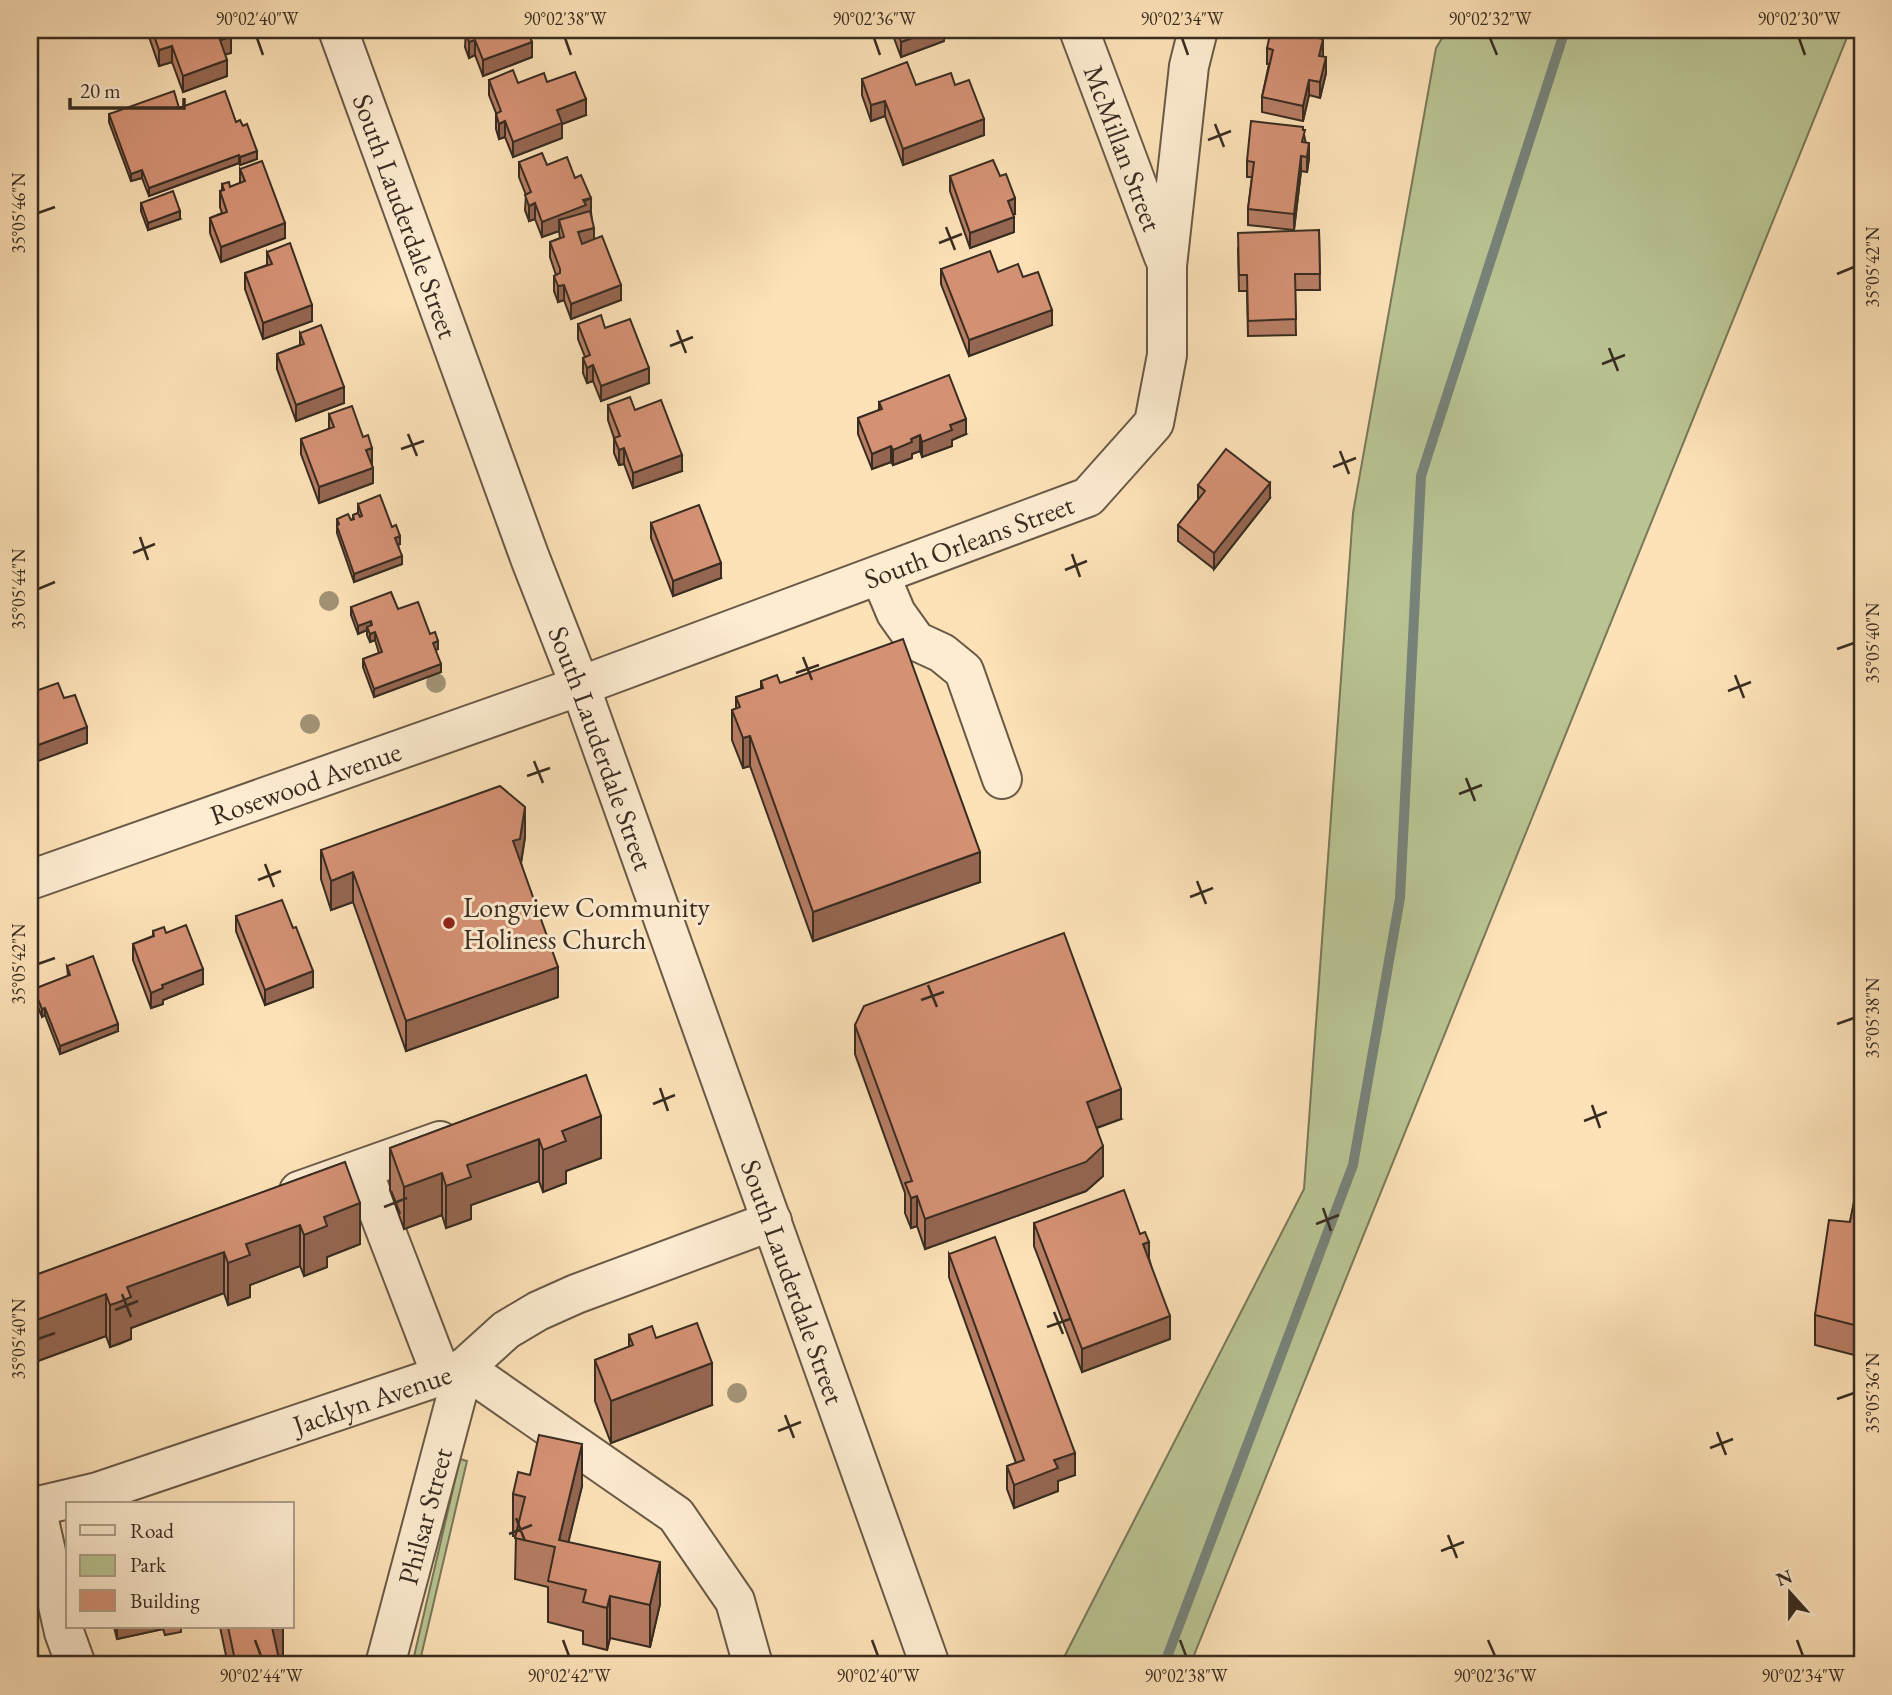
<svg xmlns="http://www.w3.org/2000/svg" width="1892" height="1695" font-family="'EB Garamond',serif">
  <style>
    .green { fill: #bac493; stroke: #79785a; stroke-width: 2 }
    .lines { fill: none; stroke-linecap: round; stroke-linejoin: round }
    .stream { stroke: #77837a; stroke-width: 10 }
    .minor-casing { stroke: #695a47; stroke-width: 42 }
    .minor { stroke: #feecd1; stroke-width: 38 }
    .tree { fill: #a29375 }
    .wall { fill: #b77d64; stroke: #382c21; stroke-width: 2 }
    .shaded-wall { fill: #956651; stroke: #382c21; stroke-width: 2 }
    .building { fill: #d59174; stroke: #382c21; stroke-width: 2 }
    .ticks { fill: none; stroke: #382c21; stroke-width: 2.5 }
    .poi-dot { fill: #8f2418; stroke: #feecd1; stroke-width: 2.5 }
    .labels { text-anchor: middle; dominant-baseline: central; stroke-width: 6; stroke-linejoin: round; paint-order: stroke }
    .street-label { font-size: 28px; fill: #382c21; stroke: #feecd1 }
    .poi-label { font-size: 28px; fill: #382c21; stroke: #feecd1; text-anchor: start }
    .neatline { fill: none; stroke: #382c21; stroke-width: 2.5 }
    .ticks-label { font-size: 18px; text-anchor: middle; fill: #382c21 }
  </style>
  <rect width="100%" height="100%" fill="#fde2b8"/>
  <filter id="stains"><feTurbulence type="fractalNoise" baseFrequency=".00286" numOctaves="4"/><feColorMatrix values="0 0 0 0 .2 0 0 0 0 .09 0 0 0 0 .02 0 0 0 .5 -.17"/></filter>
  <radialGradient id="worn" r=".72"><stop offset=".6" stop-color="#630" stop-opacity="0"/><stop offset="1" stop-color="#630" stop-opacity=".3"/></radialGradient>
  <g class="green">
    <polygon points="1447,30 1850,30 1190,1665 1060,1665 1304,1189 1353,513 1436,48"/>
    <polygon points="460,1459 467,1461 419,1665 412,1665"/>
  </g>
  <g class="lines">
    <polyline class="stream" points="1164,1665 1353,1165 1400,898 1421,476 1565,30"/>
    <g class="minor-casing">
      <g id="minor">
        <path id="s1" d="M338 30 530 558 580 686 930 1665"/>
        <path id="s2" d="M1079 30 1164 257"/>
        <polyline points="880,575 896,613 916,641 942,653 964,671 1002,779"/>
        <path id="s3" d="M30 880 580 686 1088 497 1154 423 1167 355V266L1189 66 1198 30"/>
        <polyline points="362,1169 442,1377"/>
        <polyline points="299,1191 440,1141"/>
        <polyline points="36,1507 64,1632 76,1665"/>
        <path id="s4" d="M30 1508 98 1492 464 1368 506 1330 538 1311 576 1294 772 1221"/>
        <path id="s5" d="M385 1665 464 1368 676 1515 735 1601 753 1665"/>
      </g>
    </g>
    <use href="#minor" class="minor"/>
  </g>
  <g class="tree">
    <circle cx="329" cy="601" r="10"/>
    <circle cx="436" cy="683" r="10"/>
    <circle cx="310" cy="724" r="10"/>
    <circle cx="737" cy="1393" r="10"/>
  </g>
  <g class="wall">
    <polygon points="148,30 228,30 231,53 225,54 227,76 183,92 172,62 159,66 148,34"/>
    <polygon points="466,30 527,30 532,57 483,76 475,55 469,58 465,47"/>
    <polygon points="891,30 944,30 944,41 901,57"/>
    <polygon points="1322,30 1321,39 1323,57 1326,73 1320,98 1309,95 1303,121 1262,112 1262,97 1269,64 1267,64 1267,48"/>
    <polygon points="862,79 916,85 955,85 984,135 903,165 885,116 871,121 862,95"/>
    <polygon points="489,80 518,83 547,82 586,115 562,124 562,138 513,157 505,137 499,139 496,129 496,113 489,95"/>
    <polygon points="179,108 236,122 257,159 240,165 239,163 149,196 142,178 131,181 109,122 109,114"/>
    <polygon points="1303,130 1309,158 1307,172 1301,171 1294,230 1248,225 1248,209 1252,177 1247,177 1247,161"/>
    <polygon points="519,162 547,165 575,178 591,212 594,239 621,300 571,319 564,300 558,302 554,291 554,276 556,275 550,257 550,242 560,238 559,231 542,237 535,219 529,221 525,210 526,195 519,177"/>
    <polygon points="240,169 285,238 221,262 210,233 210,218 222,213 220,207 220,191 222,190 222,184 230,187 240,183"/>
    <polygon points="950,176 1000,176 1015,214 1013,214 1014,232 970,248 950,191"/>
    <polygon points="141,203 180,219 148,230 141,211"/>
    <polygon points="1319,230 1320,290 1295,290 1296,335 1248,336 1247,291 1239,291 1238,248"/>
    <polygon points="267,252 312,321 263,339 245,289 245,273 267,265"/>
    <polygon points="941,269 998,272 1023,277 1052,325 969,356 941,284"/>
    <polygon points="578,324 605,328 649,383 601,401 593,381 587,383 583,373 583,358 585,357 578,339"/>
    <polygon points="300,333 344,403 296,421 277,369 277,354 300,345"/>
    <polygon points="879,402 966,434 952,440 952,446 922,457 920,451 912,454 912,458 893,465 891,462 872,469 858,434 858,418 879,410"/>
    <polygon points="608,405 635,410 682,471 633,488 624,464 619,465 614,453 614,438 608,420"/>
    <polygon points="329,414 363,437 372,463 373,483 319,503 301,454 301,439 329,429"/>
    <polygon points="1198,485 1270,498 1214,569 1178,541 1178,525 1198,500"/>
    <polygon points="358,504 392,527 400,544 398,545 402,564 354,582 337,533 337,519 351,520 353,519 353,515 358,513"/>
    <polygon points="651,523 721,578 673,596 651,538"/>
    <polygon points="351,607 398,609 430,634 438,649 435,650 441,672 374,697 363,667 363,659 379,653 375,640 370,642 367,635 367,630 358,634 351,615"/>
    <polygon points="761,681 780,683 980,882 813,941 750,766 743,768 732,740 732,710 736,709 736,697 761,689"/>
    <polygon points="525,837 521,863 558,997 406,1051 353,902 331,910 321,879 321,850"/>
    <polygon points="236,916 293,928 313,987 265,1005 236,931"/>
    <polygon points="153,931 166,933 203,984 163,1000 163,1004 151,1008 133,960 133,944 153,936"/>
    <polygon points="67,966 118,1031 60,1054 45,1015 42,1017 34,997 34,989 68,976"/>
    <polygon points="855,1025 1121,1119 1097,1128 1103,1176 1086,1191 925,1249 917,1226 911,1228 905,1213 905,1193 855,1054"/>
    <polygon points="586,1075 601,1158 566,1171 566,1183 543,1192 539,1181 471,1205 471,1219 446,1228 442,1215 404,1229 390,1190 390,1148"/>
    <polygon points="345,1162 360,1244 327,1257 327,1267 304,1276 300,1266 250,1285 250,1297 228,1305 224,1293 131,1328 131,1339 119,1344 110,1347 106,1336 35,1362 35,1374 30,1277"/>
    <polygon points="1862,1166 1862,1357 1815,1345 1815,1315 1850,1222"/>
    <polygon points="1034,1223 1149,1258 1170,1339 1082,1372 1034,1246"/>
    <polygon points="949,1254 1075,1475 1058,1481 1058,1491 1014,1508 1007,1489 1007,1466 1016,1463 949,1277"/>
    <polygon points="629,1335 712,1405 611,1443 595,1401 595,1360 629,1347"/>
    <polygon points="582,1486 568,1542 660,1604 650,1647 610,1638 607,1650 583,1644 583,1631 548,1622 548,1587 515,1579 516,1536 513,1536 513,1494"/>
    <polygon points="114,1627 181,1627 181,1632 165,1635 163,1629 117,1639"/>
    <polygon points="220,1627 283,1627 283,1663 280,1664 280,1665 228,1665"/>
  </g>
  <g class="shaded-wall">
    <polygon points="934,30 944,30 944,41 901,57 901,42"/>
    <polygon points="1320,30 1322,30 1322,35 1318,53 1318,38"/>
    <polygon points="231,37 231,53 220,56 220,40"/>
    <polygon points="1323,39 1323,55 1319,71 1319,56"/>
    <polygon points="475,40 475,55 469,58 469,42"/>
    <polygon points="532,42 532,57 483,76 483,60"/>
    <polygon points="172,46 172,62 159,66 159,50"/>
    <polygon points="1326,57 1326,73 1320,98 1320,82"/>
    <polygon points="227,60 227,76 183,92 183,76"/>
    <polygon points="1309,80 1309,95 1303,121 1303,106"/>
    <polygon points="586,99 586,115 562,124 562,138 513,157 513,142 557,110"/>
    <polygon points="885,101 885,116 871,121 871,105"/>
    <polygon points="984,119 984,135 903,165 903,149"/>
    <polygon points="505,121 505,137 499,139 499,124"/>
    <polygon points="1309,143 1309,158 1307,172 1307,157"/>
    <polygon points="257,151 257,159 240,165 240,157"/>
    <polygon points="239,155 239,163 149,196 149,188"/>
    <polygon points="1301,156 1301,171 1294,230 1294,214"/>
    <polygon points="142,170 142,178 131,181 131,174"/>
    <polygon points="591,198 591,213 559,220 559,231 542,237 542,222"/>
    <polygon points="1015,198 1015,214 1008,216 1008,201"/>
    <polygon points="535,203 535,219 529,221 529,206"/>
    <polygon points="180,211 180,219 148,230 148,223"/>
    <polygon points="1014,217 1014,232 970,248 970,233"/>
    <polygon points="285,223 285,238 221,262 221,247"/>
    <polygon points="594,228 594,243 578,248 578,232"/>
    <polygon points="564,285 564,300 558,302 558,286"/>
    <polygon points="621,285 621,300 571,319 571,304"/>
    <polygon points="312,305 312,321 263,339 263,323"/>
    <polygon points="1052,310 1052,325 969,356 969,340"/>
    <polygon points="593,365 593,381 587,383 587,368"/>
    <polygon points="649,368 649,383 601,401 601,386"/>
    <polygon points="344,387 344,403 296,421 296,405"/>
    <polygon points="966,419 966,434 952,440 952,446 922,457 922,442 950,425"/>
    <polygon points="920,435 920,451 912,454 912,458 893,465 893,450 911,439"/>
    <polygon points="891,446 891,462 872,469 872,454"/>
    <polygon points="372,448 372,463 366,465 366,450"/>
    <polygon points="624,448 624,464 619,465 619,450"/>
    <polygon points="682,455 682,471 633,488 633,473"/>
    <polygon points="373,468 373,483 319,503 319,487"/>
    <polygon points="1270,483 1270,498 1214,569 1214,553"/>
    <polygon points="400,536 400,544 395,545 395,538"/>
    <polygon points="402,556 402,564 354,582 354,574"/>
    <polygon points="721,563 721,578 673,596 673,581"/>
    <polygon points="371,621 371,629 367,627 367,630 358,634 358,626"/>
    <polygon points="375,632 375,640 370,642 370,634"/>
    <polygon points="438,641 438,649 433,651 433,643"/>
    <polygon points="441,664 441,672 374,697 374,689"/>
    <polygon points="87,727 87,743 30,764 30,748"/>
    <polygon points="750,736 750,766 743,768 743,738"/>
    <polygon points="525,807 525,837 520,868 513,841"/>
    <polygon points="980,852 980,882 813,941 813,912"/>
    <polygon points="353,872 353,902 331,910 331,881"/>
    <polygon points="558,967 558,997 406,1051 406,1021"/>
    <polygon points="203,969 203,984 163,1000 163,1004 151,1008 151,993 162,985"/>
    <polygon points="313,971 313,987 265,1005 265,990"/>
    <polygon points="45,1008 45,1015 42,1017 42,1009"/>
    <polygon points="118,1024 118,1031 60,1054 60,1046"/>
    <polygon points="1121,1089 1121,1119 1087,1131 1087,1102"/>
    <polygon points="601,1116 601,1158 566,1171 566,1183 543,1192 543,1150 562,1131"/>
    <polygon points="539,1139 539,1181 471,1205 471,1219 446,1228 446,1186 467,1165"/>
    <polygon points="1103,1146 1103,1176 1086,1191 925,1249 925,1219"/>
    <polygon points="442,1173 442,1215 404,1229 404,1187"/>
    <polygon points="917,1196 917,1226 911,1228 911,1198"/>
    <polygon points="360,1203 360,1244 327,1257 327,1267 304,1276 304,1235 324,1217"/>
    <polygon points="300,1225 300,1266 250,1285 250,1297 228,1305 228,1263 246,1244"/>
    <polygon points="1149,1242 1149,1265 1143,1244"/>
    <polygon points="224,1252 224,1293 131,1328 131,1339 110,1347 110,1305 127,1287"/>
    <polygon points="106,1294 106,1336 35,1362 35,1374 30,1376 30,1334 31,1322"/>
    <polygon points="1170,1316 1170,1339 1082,1372 1082,1349"/>
    <polygon points="712,1363 712,1405 611,1443 611,1401"/>
    <polygon points="582,1444 582,1486 559,1581 559,1540"/>
    <polygon points="1075,1453 1075,1475 1058,1481 1058,1491 1014,1508 1014,1485 1054,1460"/>
    <polygon points="660,1562 660,1604 650,1647 650,1605"/>
    <polygon points="610,1596 610,1638 607,1650 607,1608"/>
    <polygon points="117,1627 163,1627 163,1629 117,1639"/>
    <polygon points="271,1627 283,1627 283,1663 271,1665"/>
  </g>
  <g class="building">
    <polygon points="152,30 228,30 231,37 220,40 227,60 183,76 172,46 159,50"/>
    <polygon points="470,30 527,30 532,42 483,60 475,40 469,42 465,32"/>
    <polygon points="897,30 934,30 901,42"/>
    <polygon points="1271,30 1320,30 1318,38 1323,39 1319,56 1326,57 1320,82 1309,80 1303,106 1262,97 1273,50 1267,48"/>
    <polygon points="907,62 916,85 951,73 955,85 969,80 984,119 903,149 885,101 871,105 862,79"/>
    <polygon points="513,70 518,83 544,73 547,82 575,72 586,99 557,110 562,123 513,142 505,121 499,124 496,114 501,111 489,80"/>
    <polygon points="174,91 179,108 225,91 236,122 240,120 243,126 247,124 257,151 240,157 239,155 149,188 142,170 131,174 109,114"/>
    <polygon points="1251,121 1303,127 1303,130 1305,130 1302,142 1309,143 1307,157 1301,156 1294,214 1248,209 1254,162 1247,161"/>
    <polygon points="542,153 547,165 567,157 575,178 581,175 591,198 583,200 586,205 542,222 535,203 529,206 525,195 531,192 519,162"/>
    <polygon points="993,160 1000,176 1006,174 1015,198 1008,201 1014,217 970,233 950,176"/>
    <polygon points="262,161 285,223 221,247 210,218 227,212 220,191 224,190 222,184 229,182 230,187 245,181 240,169"/>
    <polygon points="173,191 180,211 148,223 141,203"/>
    <polygon points="590,211 594,228 578,232 582,244 602,236 621,285 571,304 564,285 558,286 554,276 560,273 560,269 550,242 564,237 559,220"/>
    <polygon points="1319,230 1320,274 1295,274 1296,319 1248,321 1247,275 1239,275 1238,233"/>
    <polygon points="290,243 312,305 263,323 245,273 272,264 267,252"/>
    <polygon points="990,251 998,272 1018,264 1023,277 1038,272 1052,310 969,340 941,269"/>
    <polygon points="601,315 605,328 630,319 649,368 601,386 593,365 587,368 583,358 590,355 578,324"/>
    <polygon points="321,325 344,387 296,405 277,354 304,344 300,333"/>
    <polygon points="949,375 966,419 950,425 952,430 922,442 920,435 911,439 912,442 893,450 891,446 872,454 858,418 882,409 879,402"/>
    <polygon points="630,397 635,410 661,400 682,455 633,473 624,448 619,450 614,438 620,436 608,405"/>
    <polygon points="352,406 363,437 368,435 372,448 366,450 373,468 319,487 301,439 334,427 329,414"/>
    <polygon points="1226,449 1270,483 1214,553 1178,525 1205,491 1198,485"/>
    <polygon points="380,495 392,527 396,525 400,536 395,538 402,556 354,574 337,526 339,524 337,519 348,514 351,520 354,519 353,515 358,513 360,517 362,516 358,504"/>
    <polygon points="699,505 721,563 673,581 651,523"/>
    <polygon points="391,592 398,609 418,602 430,634 435,632 438,641 433,643 441,664 374,689 363,659 382,652 375,632 370,634 367,627 372,625 371,621 358,626 351,607"/>
    <polygon points="903,639 980,852 813,912 750,736 743,738 732,710 740,707 736,697 763,688 761,681 777,675 780,683"/>
    <polygon points="58,683 64,698 75,695 87,727 30,748 30,693"/>
    <polygon points="500,786 525,807 520,839 513,841 558,967 406,1021 353,872 331,881 321,850"/>
    <polygon points="282,900 293,928 296,927 313,971 265,990 236,916"/>
    <polygon points="186,925 203,969 162,985 163,988 151,993 133,944 154,936 153,931 164,927 166,933"/>
    <polygon points="1064,933 1121,1089 1087,1102 1103,1146 1086,1162 925,1219 917,1196 911,1198 905,1183 912,1181 855,1025 864,1006"/>
    <polygon points="93,956 118,1024 60,1046 45,1008 42,1009 34,989 70,975 67,966"/>
    <polygon points="586,1075 601,1116 562,1131 566,1141 543,1150 539,1139 467,1165 471,1177 446,1186 442,1173 404,1187 390,1148"/>
    <polygon points="345,1162 360,1203 324,1217 327,1226 304,1235 300,1225 246,1244 250,1255 228,1263 224,1252 127,1287 131,1297 119,1302 110,1305 106,1294 31,1322 35,1332 30,1334 30,1277"/>
    <polygon points="1861,1166 1862,1166 1862,1327 1815,1315 1829,1220 1850,1222"/>
    <polygon points="1124,1190 1140,1234 1145,1232 1149,1242 1143,1244 1170,1316 1082,1349 1034,1223"/>
    <polygon points="995,1237 1075,1453 1054,1460 1058,1468 1014,1485 1007,1466 1024,1460 949,1254"/>
    <polygon points="697,1323 712,1363 611,1401 595,1360 633,1345 629,1335 652,1326 656,1338"/>
    <polygon points="539,1435 582,1444 559,1540 660,1562 650,1605 610,1596 607,1608 583,1602 586,1590 548,1581 555,1547 515,1538 525,1497 513,1494 518,1472 530,1475"/>
    <polygon points="228,1627 272,1627 280,1664 273,1665 236,1665"/>
  </g>
  <path class="ticks" d="M257 38 263 55M565 38 571 55M874 38 880 55M1182 38 1188 55M1490 38 1497 55M1799 38 1805 55M1215 124 1224 147M1208 140 1231 131M38 213 55 207M946 227 955 250M939 243 962 234M1837 274 1854 267M677 330 686 353M670 346 693 337M1609 348 1618 371M1602 364 1625 355M408 434 417 456M401 449 424 441M1340 451 1349 474M1333 467 1356 458M140 537 148 560M133 553 155 544M1072 554 1080 577M1065 570 1087 561M38 589 55 582M1837 649 1854 643M803 657 812 680M796 673 819 665M1735 675 1744 698M1728 691 1751 682M534 761 543 783M527 776 550 768M1466 778 1475 801M1459 794 1482 785M265 864 274 887M258 880 281 871M1197 881 1206 904M1190 897 1213 888M38 964 55 958M928 985 937 1007M921 1000 944 992M1837 1024 1854 1018M660 1088 668 1111M653 1104 675 1095M1592 1105 1600 1128M1584 1121 1607 1112M391 1191 400 1214M384 1207 407 1198M1323 1208 1331 1231M1316 1224 1339 1215M122 1294 131 1317M115 1310 138 1301M1054 1312 1063 1334M1047 1327 1070 1319M38 1339 55 1333M1837 1399 1854 1393M785 1415 794 1438M778 1431 801 1422M1717 1432 1726 1455M1710 1448 1733 1439M516 1518 525 1541M509 1534 532 1525M1448 1535 1457 1558M1441 1551 1464 1542M255 1640 261 1656M563 1640 569 1656M872 1640 878 1656M1180 1640 1186 1656M1488 1640 1495 1656M1797 1640 1803 1656"/>
  <circle class="poi-dot" cx="449" cy="923" r="7"/>
  <g class="labels">
    <g class="street-label">
      <text stroke="none"><textPath href="#s2" startOffset="126">McMillan Street</textPath></text>
      <text stroke="none"><textPath href="#s1" startOffset="198">South Lauderdale Street</textPath></text>
      <text stroke="none"><textPath href="#s3" startOffset="998">South Orleans Street</textPath></text>
      <text stroke="none"><textPath href="#s1" startOffset="765">South Lauderdale Street</textPath></text>
      <text stroke="none"><textPath href="#s3" startOffset="292">Rosewood Avenue</textPath></text>
      <text stroke="none"><textPath href="#s1" startOffset="1332">South Lauderdale Street</textPath></text>
      <text stroke="none"><textPath href="#s4" startOffset="359">Jacklyn Avenue</textPath></text>
      <text stroke="none"><textPath href="#s5" startOffset="154">Philsar Street</textPath></text>
    </g>
    <g class="poi-label">
      <text x="463" y="907">Longview Community<tspan x="463" dy="32">Holiness Church</tspan></text>
    </g>
  </g>
  <rect width="1892" height="1695" fill="none" stroke="#fde2b8" stroke-width="77"/>
  <rect x="66" y="1502" width="228" height="126" fill="#feecd1" stroke="#af9f8b" stroke-width="2"/>
  <rect x="80" y="1525" width="35" height="10" fill="#feecd1" stroke="#af9f8b" stroke-width="2"/>
  <text x="130" y="1538" font-size="21" fill="#382c21">Road</text>
  <rect x="80" y="1555" width="35" height="21" fill="#bac493" stroke="#af9f8b" stroke-width="2"/>
  <text x="130" y="1572" font-size="21" fill="#382c21">Park</text>
  <rect x="80" y="1590" width="35" height="21" fill="#d59174" stroke="#af9f8b" stroke-width="2"/>
  <text x="130" y="1608" font-size="21" fill="#382c21">Building</text>
  <g transform="translate(1790 1593) rotate(339)" stroke="#feecd1" stroke-width="5" paint-order="stroke">
  <path d="M0-5L12 26L0 18L-12 26Z" fill="#382c21"/>
  <text y="-10" font-size="19" font-weight="bold" text-anchor="middle" fill="#382c21">N</text>
  </g>
  <path d="M70 98v10h114v-10" fill="none" stroke="#382c21" stroke-width="3.5"/>
  <text x="80" y="98" font-size="21" fill="#382c21" stroke="#feecd1" stroke-width="5" paint-order="stroke">20 m</text>
  <rect x="38" y="38" width="1816" height="1618" class="neatline"/>
  <g class="ticks-label">
    <text x="257" y="25">90°02'40"W</text>
    <text x="565" y="25">90°02'38"W</text>
    <text x="874" y="25">90°02'36"W</text>
    <text x="1182" y="25">90°02'34"W</text>
    <text x="1490" y="25">90°02'32"W</text>
    <text x="1799" y="25">90°02'30"W</text>
    <text transform="translate(19 213) rotate(-90)" y="6">35°05'46"N</text>
    <text transform="translate(1873 267) rotate(-90)" y="6">35°05'42"N</text>
    <text transform="translate(19 589) rotate(-90)" y="6">35°05'44"N</text>
    <text transform="translate(1873 643) rotate(-90)" y="6">35°05'40"N</text>
    <text transform="translate(19 964) rotate(-90)" y="6">35°05'42"N</text>
    <text transform="translate(1873 1018) rotate(-90)" y="6">35°05'38"N</text>
    <text transform="translate(19 1339) rotate(-90)" y="6">35°05'40"N</text>
    <text transform="translate(1873 1393) rotate(-90)" y="6">35°05'36"N</text>
    <text x="261" y="1682">90°02'44"W</text>
    <text x="569" y="1682">90°02'42"W</text>
    <text x="878" y="1682">90°02'40"W</text>
    <text x="1186" y="1682">90°02'38"W</text>
    <text x="1495" y="1682">90°02'36"W</text>
    <text x="1803" y="1682">90°02'34"W</text>
  </g>
  <rect width="100%" height="100%" filter="url(#stains)"/>
  <rect width="100%" height="100%" fill="url(#worn)"/>
</svg>
